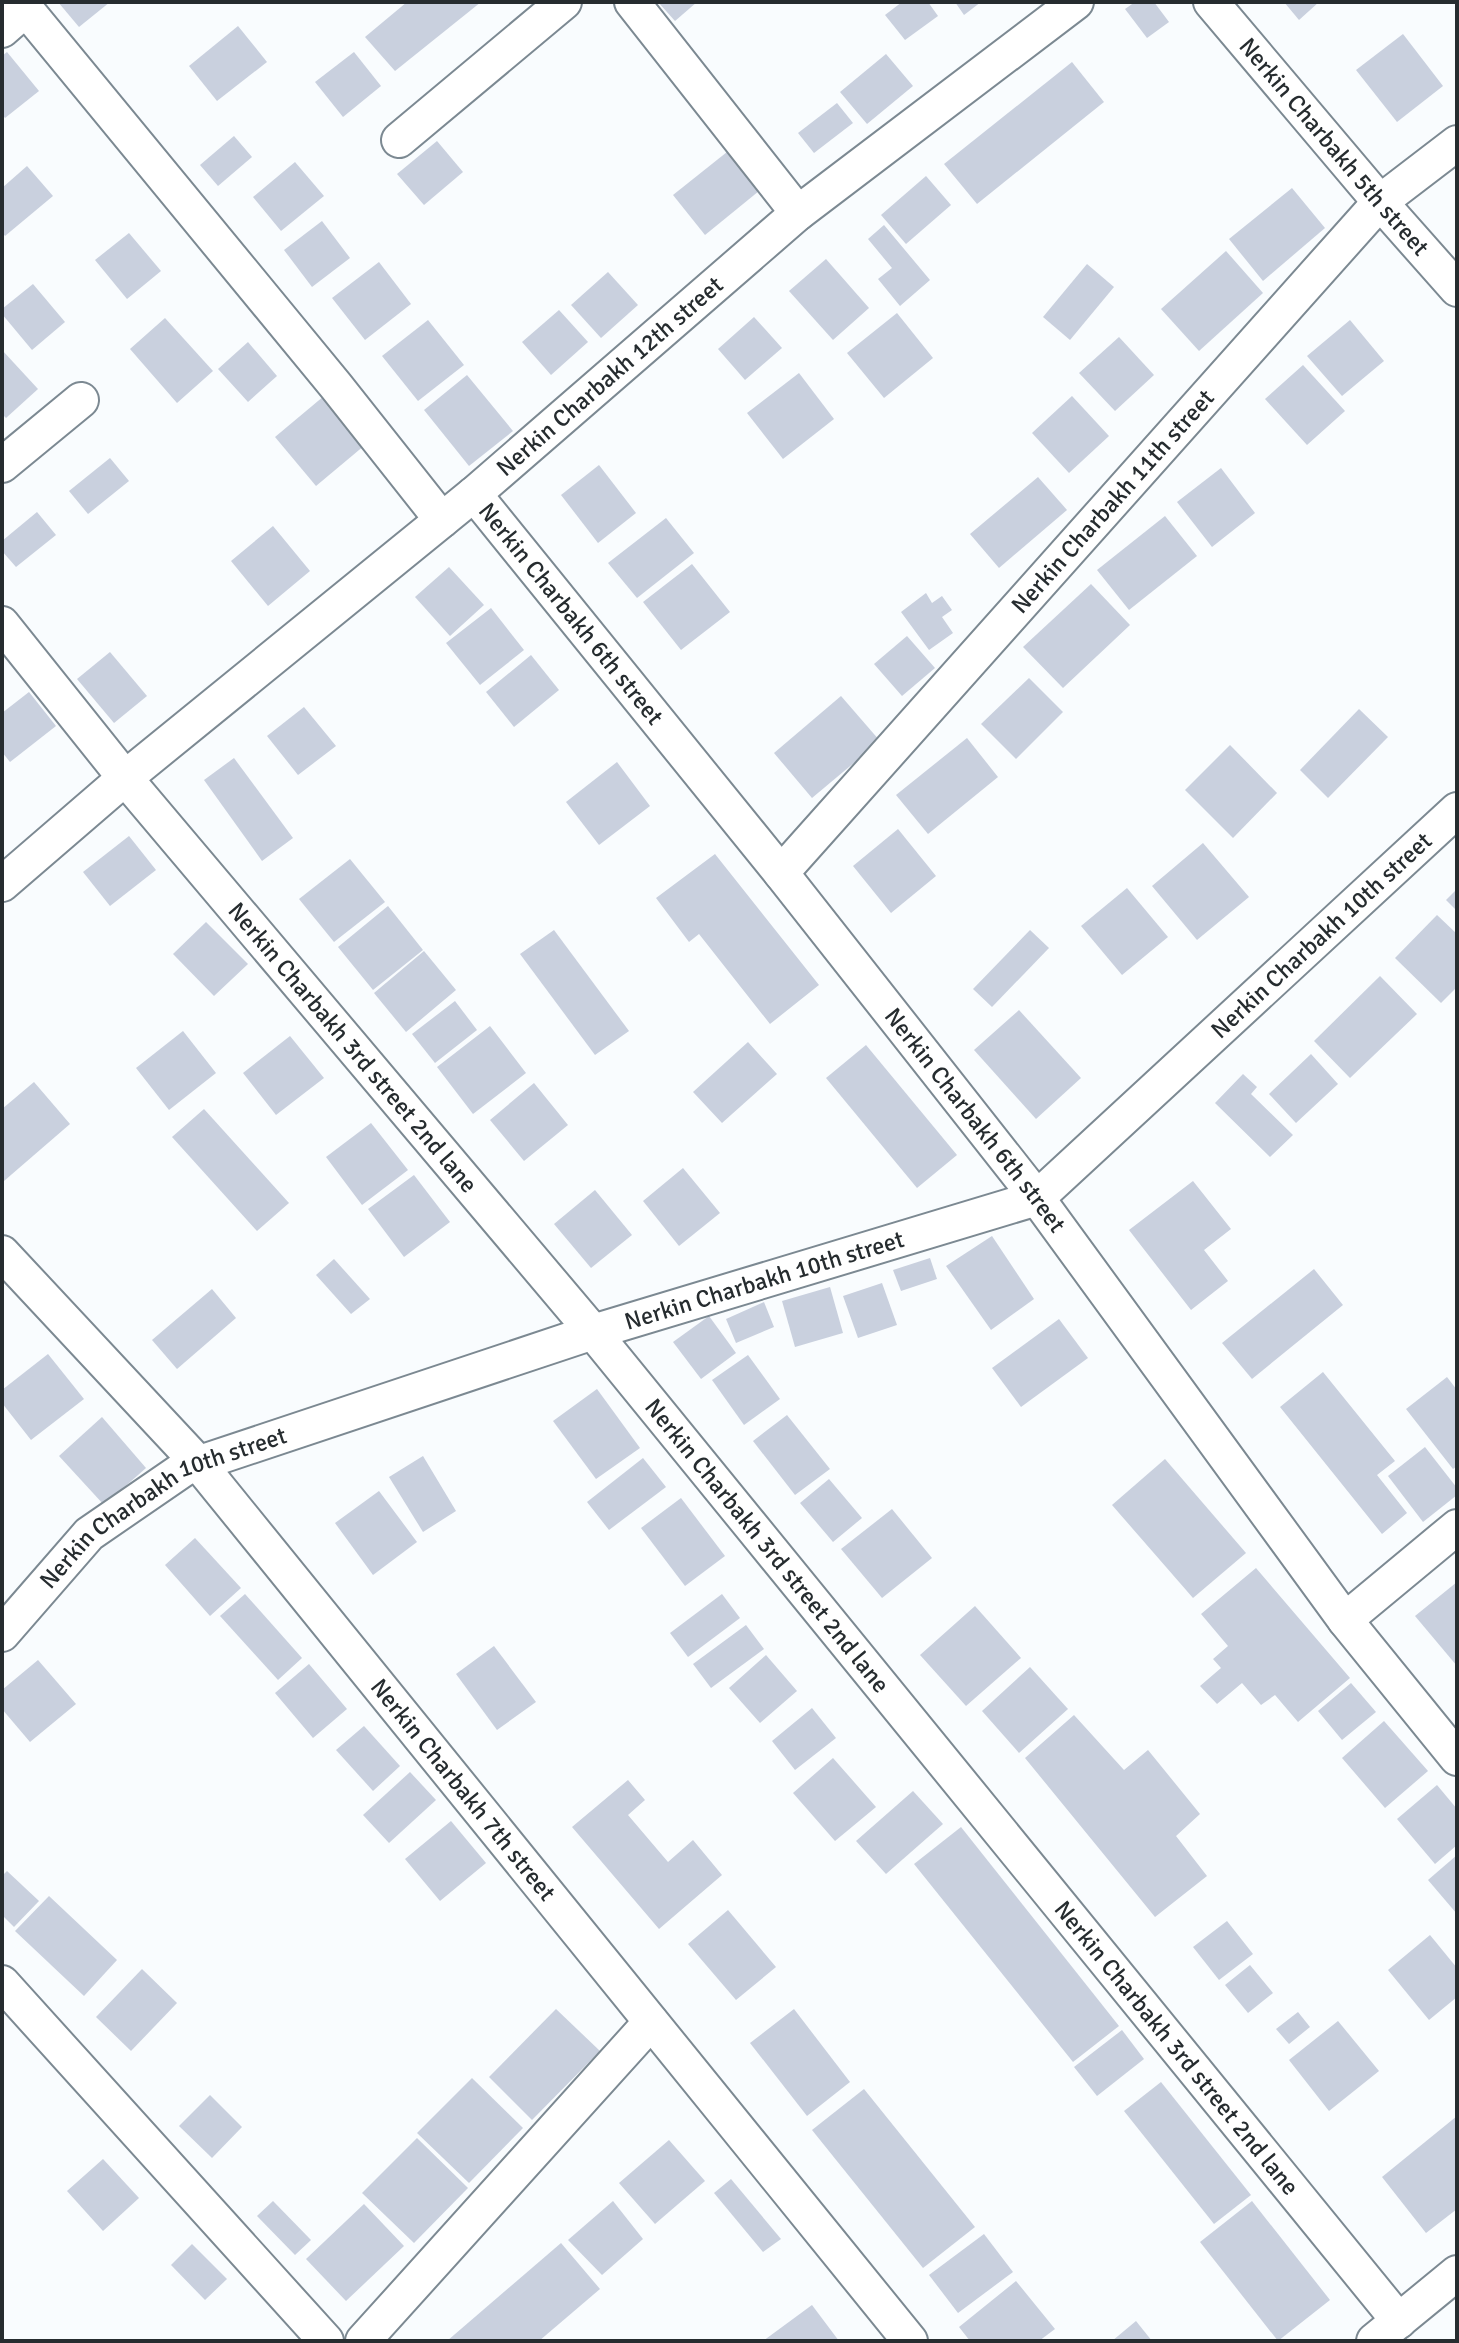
<svg xmlns="http://www.w3.org/2000/svg" width="1459" height="2343" font-family="Signika,sans-serif">
  <style>
    .building { fill: #c9d0de }
    .lines { fill: none; stroke-linecap: round; stroke-linejoin: round }
    .street-casing { stroke: #7c8992; stroke-width: 38 }
    .street { stroke: #fff; stroke-width: 34 }
    .labels { text-anchor: middle; dominant-baseline: central; stroke-width: 7; stroke-linejoin: round; paint-order: stroke }
    .street-label { font-size: 24px; fill: #262c2f; stroke: #fff }
  </style>
  <rect width="100%" height="100%" fill="#f9fcfe"/>
  <g class="building">
    <polygon points="58,2 110,2 79,27"/>
    <polygon points="407,2 481,2 395,71 365,37"/>
    <polygon points="658,2 697,2 675,21"/>
    <polygon points="902,2 928,2 938,16 905,40 885,15"/>
    <polygon points="955,2 981,2 964,15"/>
    <polygon points="1135,2 1154,2 1169,22 1147,38 1125,9"/>
    <polygon points="1284,2 1319,2 1299,20"/>
    <polygon points="238,26 267,62 217,101 189,66"/>
    <polygon points="1403,34 1443,86 1397,122 1356,70"/>
    <polygon points="7,52 39,91 5,118 2,114 2,56"/>
    <polygon points="354,52 381,86 343,117 315,82"/>
    <polygon points="886,54 913,86 867,124 840,92"/>
    <polygon points="1072,62 1104,102 977,204 944,164"/>
    <polygon points="837,103 853,123 814,153 798,133"/>
    <polygon points="234,136 252,157 218,186 200,165"/>
    <polygon points="437,141 463,172 424,205 397,174"/>
    <polygon points="727,152 759,191 705,235 673,195"/>
    <polygon points="295,162 324,196 281,231 253,197"/>
    <polygon points="27,166 53,196 5,236 2,232 2,188"/>
    <polygon points="926,176 951,205 906,244 881,215"/>
    <polygon points="1292,188 1325,228 1263,281 1229,239"/>
    <polygon points="322,221 350,258 312,287 284,250"/>
    <polygon points="884,225 930,280 900,306 878,279 892,268 868,239"/>
    <polygon points="129,233 161,271 127,299 95,260"/>
    <polygon points="1226,251 1263,293 1199,351 1161,309"/>
    <polygon points="826,259 869,308 833,340 789,291"/>
    <polygon points="379,262 411,304 365,340 332,298"/>
    <polygon points="1087,264 1114,287 1070,340 1043,317"/>
    <polygon points="608,272 638,305 601,338 571,305"/>
    <polygon points="33,284 65,322 32,350 2,314 2,309"/>
    <polygon points="559,310 588,342 551,375 522,342"/>
    <polygon points="897,313 933,358 884,398 847,353"/>
    <polygon points="754,317 782,348 745,380 718,349"/>
    <polygon points="165,318 213,371 177,403 130,349"/>
    <polygon points="428,320 464,365 418,401 382,356"/>
    <polygon points="1350,320 1384,361 1342,396 1307,356"/>
    <polygon points="1119,337 1154,375 1115,411 1079,373"/>
    <polygon points="248,342 277,376 248,402 218,369"/>
    <polygon points="2,350 38,389 6,418 2,414"/>
    <polygon points="1303,365 1345,411 1307,445 1265,399"/>
    <polygon points="799,373 834,419 783,459 747,413"/>
    <polygon points="467,375 513,431 469,466 424,410"/>
    <polygon points="324,396 365,445 316,486 275,437"/>
    <polygon points="1072,396 1109,436 1069,473 1032,433"/>
    <polygon points="110,458 129,481 88,514 69,491"/>
    <polygon points="599,465 636,513 598,543 561,495"/>
    <polygon points="1221,468 1255,513 1212,547 1177,502"/>
    <polygon points="1038,477 1067,510 999,568 970,534"/>
    <polygon points="37,512 56,535 16,567 2,551 2,541"/>
    <polygon points="1165,516 1197,556 1129,610 1097,570"/>
    <polygon points="666,518 694,553 637,598 608,563"/>
    <polygon points="273,526 310,571 268,606 231,561"/>
    <polygon points="692,564 730,612 681,650 643,602"/>
    <polygon points="449,567 484,605 450,636 415,597"/>
    <polygon points="1091,584 1130,625 1063,688 1023,647"/>
    <polygon points="926,593 932,603 942,596 952,610 942,617 953,633 929,650 901,612"/>
    <polygon points="491,608 524,650 480,685 446,643"/>
    <polygon points="907,636 935,668 902,696 874,664"/>
    <polygon points="110,652 147,696 114,723 77,679"/>
    <polygon points="531,655 559,690 514,727 486,692"/>
    <polygon points="1029,678 1063,712 1016,759 981,724"/>
    <polygon points="29,692 56,726 10,762 2,752 2,713"/>
    <polygon points="841,696 880,741 812,798 774,753"/>
    <polygon points="304,707 336,746 298,775 267,736"/>
    <polygon points="1359,709 1388,737 1328,798 1300,770"/>
    <polygon points="967,738 998,777 928,834 896,795"/>
    <polygon points="1230,745 1277,793 1233,838 1185,790"/>
    <polygon points="234,758 293,838 262,861 204,780"/>
    <polygon points="617,762 650,806 599,845 566,802"/>
    <polygon points="898,829 936,876 891,913 853,866"/>
    <polygon points="129,836 156,870 110,906 83,872"/>
    <polygon points="1203,843 1249,897 1197,940 1152,886"/>
    <polygon points="715,854 819,985 770,1024 699,934 689,942 656,898"/>
    <polygon points="350,859 385,902 334,942 299,899"/>
    <polygon points="1127,888 1168,937 1122,975 1081,926"/>
    <polygon points="1457,889 1457,911 1446,900"/>
    <polygon points="388,906 423,950 373,990 338,947"/>
    <polygon points="1437,915 1457,934 1457,987 1441,1003 1395,958"/>
    <polygon points="206,922 248,964 214,996 173,954"/>
    <polygon points="554,930 629,1031 595,1055 520,954"/>
    <polygon points="1030,930 1049,948 992,1007 973,989"/>
    <polygon points="424,951 456,990 406,1032 374,993"/>
    <polygon points="1380,976 1417,1014 1350,1078 1314,1041"/>
    <polygon points="455,1001 477,1030 435,1063 412,1034"/>
    <polygon points="1019,1010 1081,1078 1036,1119 974,1050"/>
    <polygon points="490,1026 526,1073 473,1114 437,1067"/>
    <polygon points="183,1031 216,1073 169,1110 136,1068"/>
    <polygon points="290,1036 324,1078 276,1115 243,1073"/>
    <polygon points="748,1042 777,1074 722,1123 693,1092"/>
    <polygon points="866,1045 957,1155 917,1188 826,1078"/>
    <polygon points="1311,1054 1338,1084 1296,1123 1269,1094"/>
    <polygon points="1243,1074 1257,1087 1251,1094 1293,1135 1270,1157 1215,1103"/>
    <polygon points="34,1082 70,1124 4,1181 2,1179 2,1109"/>
    <polygon points="534,1083 568,1125 524,1161 490,1120"/>
    <polygon points="204,1109 289,1203 257,1231 172,1137"/>
    <polygon points="371,1123 408,1170 362,1205 326,1157"/>
    <polygon points="683,1168 720,1213 679,1246 643,1201"/>
    <polygon points="414,1175 450,1222 404,1257 368,1209"/>
    <polygon points="1193,1181 1231,1229 1204,1250 1228,1281 1191,1310 1129,1230"/>
    <polygon points="595,1190 632,1235 591,1268 554,1224"/>
    <polygon points="992,1236 1034,1299 991,1330 946,1266"/>
    <polygon points="930,1258 937,1279 901,1291 893,1270"/>
    <polygon points="334,1259 370,1299 351,1314 316,1275"/>
    <polygon points="1314,1269 1343,1305 1252,1379 1222,1343"/>
    <polygon points="882,1283 897,1325 858,1338 843,1296"/>
    <polygon points="830,1287 843,1333 795,1347 782,1301"/>
    <polygon points="212,1289 236,1318 177,1369 152,1340"/>
    <polygon points="764,1302 774,1327 736,1343 726,1319"/>
    <polygon points="709,1316 736,1353 701,1379 673,1342"/>
    <polygon points="1059,1319 1088,1358 1021,1407 992,1368"/>
    <polygon points="48,1354 84,1399 31,1440 2,1403 2,1390"/>
    <polygon points="748,1355 780,1399 744,1425 712,1380"/>
    <polygon points="1323,1372 1395,1461 1377,1475 1407,1513 1382,1534 1280,1407"/>
    <polygon points="1447,1377 1457,1390 1457,1466 1453,1469 1406,1409"/>
    <polygon points="597,1389 640,1448 596,1479 553,1421"/>
    <polygon points="787,1415 830,1469 795,1495 753,1441"/>
    <polygon points="102,1417 146,1468 104,1505 59,1456"/>
    <polygon points="1425,1447 1457,1488 1457,1495 1423,1522 1388,1476"/>
    <polygon points="423,1456 456,1511 423,1532 389,1477"/>
    <polygon points="643,1458 666,1487 609,1530 587,1502"/>
    <polygon points="1165,1459 1246,1553 1193,1598 1112,1505"/>
    <polygon points="829,1479 862,1518 833,1542 800,1503"/>
    <polygon points="379,1491 417,1542 373,1575 335,1523"/>
    <polygon points="681,1498 725,1556 685,1586 641,1528"/>
    <polygon points="892,1509 932,1558 882,1598 841,1549"/>
    <polygon points="195,1538 241,1588 210,1616 165,1565"/>
    <polygon points="1256,1568 1350,1678 1298,1722 1275,1695 1261,1705 1242,1683 1217,1704 1200,1686 1221,1668 1213,1659 1228,1646 1201,1614"/>
    <polygon points="1457,1582 1457,1666 1415,1616"/>
    <polygon points="245,1594 302,1658 278,1680 220,1616"/>
    <polygon points="722,1594 740,1618 688,1657 670,1633"/>
    <polygon points="975,1606 1021,1658 966,1706 920,1655"/>
    <polygon points="746,1625 764,1649 711,1688 693,1664"/>
    <polygon points="494,1646 536,1702 497,1730 456,1674"/>
    <polygon points="766,1655 797,1691 760,1723 729,1688"/>
    <polygon points="38,1660 76,1704 30,1742 2,1709 2,1690"/>
    <polygon points="309,1664 347,1709 313,1738 275,1693"/>
    <polygon points="1030,1667 1068,1709 1019,1753 982,1711"/>
    <polygon points="1351,1683 1376,1712 1342,1740 1318,1711"/>
    <polygon points="812,1708 836,1738 795,1770 772,1741"/>
    <polygon points="1074,1715 1124,1770 1148,1750 1200,1814 1176,1836 1207,1876 1155,1917 1025,1758"/>
    <polygon points="1384,1721 1428,1771 1385,1808 1342,1758"/>
    <polygon points="364,1726 400,1766 373,1791 336,1750"/>
    <polygon points="833,1758 876,1807 835,1841 793,1793"/>
    <polygon points="410,1772 436,1800 389,1843 363,1815"/>
    <polygon points="628,1780 645,1800 628,1815 668,1862 693,1840 722,1875 659,1929 572,1827"/>
    <polygon points="1437,1785 1457,1809 1457,1845 1435,1864 1397,1819"/>
    <polygon points="913,1791 943,1824 886,1874 856,1841"/>
    <polygon points="451,1821 486,1863 440,1901 405,1859"/>
    <polygon points="961,1827 1119,2026 1073,2062 914,1864"/>
    <polygon points="1457,1855 1457,1914 1428,1880"/>
    <polygon points="7,1871 39,1901 14,1927 2,1915 2,1876"/>
    <polygon points="49,1896 117,1960 84,1996 15,1931"/>
    <polygon points="728,1910 776,1967 736,2000 688,1944"/>
    <polygon points="1227,1921 1253,1954 1219,1980 1193,1947"/>
    <polygon points="1430,1935 1457,1968 1457,1997 1429,2020 1388,1970"/>
    <polygon points="1250,1965 1273,1993 1248,2013 1225,1985"/>
    <polygon points="142,1969 177,2003 131,2051 96,2017"/>
    <polygon points="556,2009 600,2051 532,2120 489,2077"/>
    <polygon points="794,2009 850,2082 807,2116 750,2043"/>
    <polygon points="1298,2012 1310,2027 1289,2044 1276,2029"/>
    <polygon points="1338,2021 1379,2071 1329,2111 1289,2060"/>
    <polygon points="1122,2030 1144,2059 1097,2096 1074,2067"/>
    <polygon points="472,2078 523,2128 469,2183 417,2133"/>
    <polygon points="1161,2082 1251,2195 1214,2224 1124,2111"/>
    <polygon points="864,2089 975,2227 923,2268 812,2130"/>
    <polygon points="210,2095 242,2127 212,2158 179,2126"/>
    <polygon points="1457,2116 1457,2209 1426,2233 1382,2177"/>
    <polygon points="417,2138 468,2188 414,2243 362,2193"/>
    <polygon points="669,2140 705,2181 655,2224 619,2183"/>
    <polygon points="103,2159 139,2198 103,2231 67,2191"/>
    <polygon points="731,2179 781,2239 763,2252 714,2193"/>
    <polygon points="273,2201 311,2240 295,2255 257,2216"/>
    <polygon points="613,2201 643,2239 602,2275 568,2240"/>
    <polygon points="1252,2201 1330,2300 1278,2341 1200,2242"/>
    <polygon points="364,2204 404,2246 346,2301 306,2259"/>
    <polygon points="984,2234 1013,2272 958,2313 929,2275"/>
    <polygon points="561,2243 600,2289 539,2341 447,2341"/>
    <polygon points="192,2244 227,2279 205,2300 171,2265"/>
    <polygon points="1016,2281 1055,2329 1039,2341 970,2341 959,2327"/>
    <polygon points="812,2305 839,2341 763,2341"/>
    <polygon points="1136,2321 1152,2341 1112,2341"/>
  </g>
  <g class="lines">
    <g class="street-casing">
      <g id="street">
        <polyline points="20,2 336,386 442,520"/>
        <polyline points="632,2 798,213"/>
        <path id="s1" d="M1211 2 1380 202 1457 289"/>
        <polyline points="2,30 26,9"/>
        <polyline points="399,140 564,2"/>
        <polyline points="2,465 81,400"/>
        <path id="s2" d="M474 494 781 873 1037 1198 1345 1620 1457 1758"/>
        <path id="s3" d="M2 624 125 778 593 1332 1399 2321"/>
        <path id="s4" d="M781 873 1380 202 1457 143"/>
        <path id="s5" d="M2 884 125 778 474 494 798 213 1076 2"/>
        <path id="s6" d="M2 1253 199 1464 910 2341"/>
        <polyline points="1345,1620 1457,1527"/>
        <path id="s7" d="M2 1634 89 1534 185 1468 593 1332 1037 1198 1457 810"/>
        <polyline points="2,1983 326,2341"/>
        <polyline points="363,2341 651,2022"/>
        <polyline points="1374,2341 1457,2273"/>
      </g>
    </g>
    <use href="#street" class="street"/>
  </g>
  <g class="labels">
    <g class="street-label">
      <text stroke="none"><textPath href="#s1" startOffset="190">Nerkin Charbakh 5th street</textPath></text>
      <text stroke="none"><textPath href="#s5" startOffset="792">Nerkin Charbakh 12th street</textPath></text>
      <text stroke="none"><textPath href="#s4" startOffset="498">Nerkin Charbakh 11th street</textPath></text>
      <text stroke="none"><textPath href="#s2" startOffset="154">Nerkin Charbakh 6th street</textPath></text>
      <text stroke="none"><textPath href="#s7" startOffset="1530">Nerkin Charbakh 10th street</textPath></text>
      <text stroke="none"><textPath href="#s3" startOffset="550">Nerkin Charbakh 3rd street 2nd lane</textPath></text>
      <text stroke="none"><textPath href="#s2" startOffset="802">Nerkin Charbakh 6th street</textPath></text>
      <text stroke="none"><textPath href="#s7" startOffset="858">Nerkin Charbakh 10th street</textPath></text>
      <text stroke="none"><textPath href="#s7" startOffset="210">Nerkin Charbakh 10th street</textPath></text>
      <text stroke="none"><textPath href="#s3" startOffset="1198">Nerkin Charbakh 3rd street 2nd lane</textPath></text>
      <text stroke="none"><textPath href="#s6" startOffset="708">Nerkin Charbakh 7th street</textPath></text>
      <text stroke="none"><textPath href="#s3" startOffset="1846">Nerkin Charbakh 3rd street 2nd lane</textPath></text>
    </g>
  </g>
  <rect width="1459" height="2343" fill="none" stroke="#262c2f" stroke-width="8"/>
</svg>
